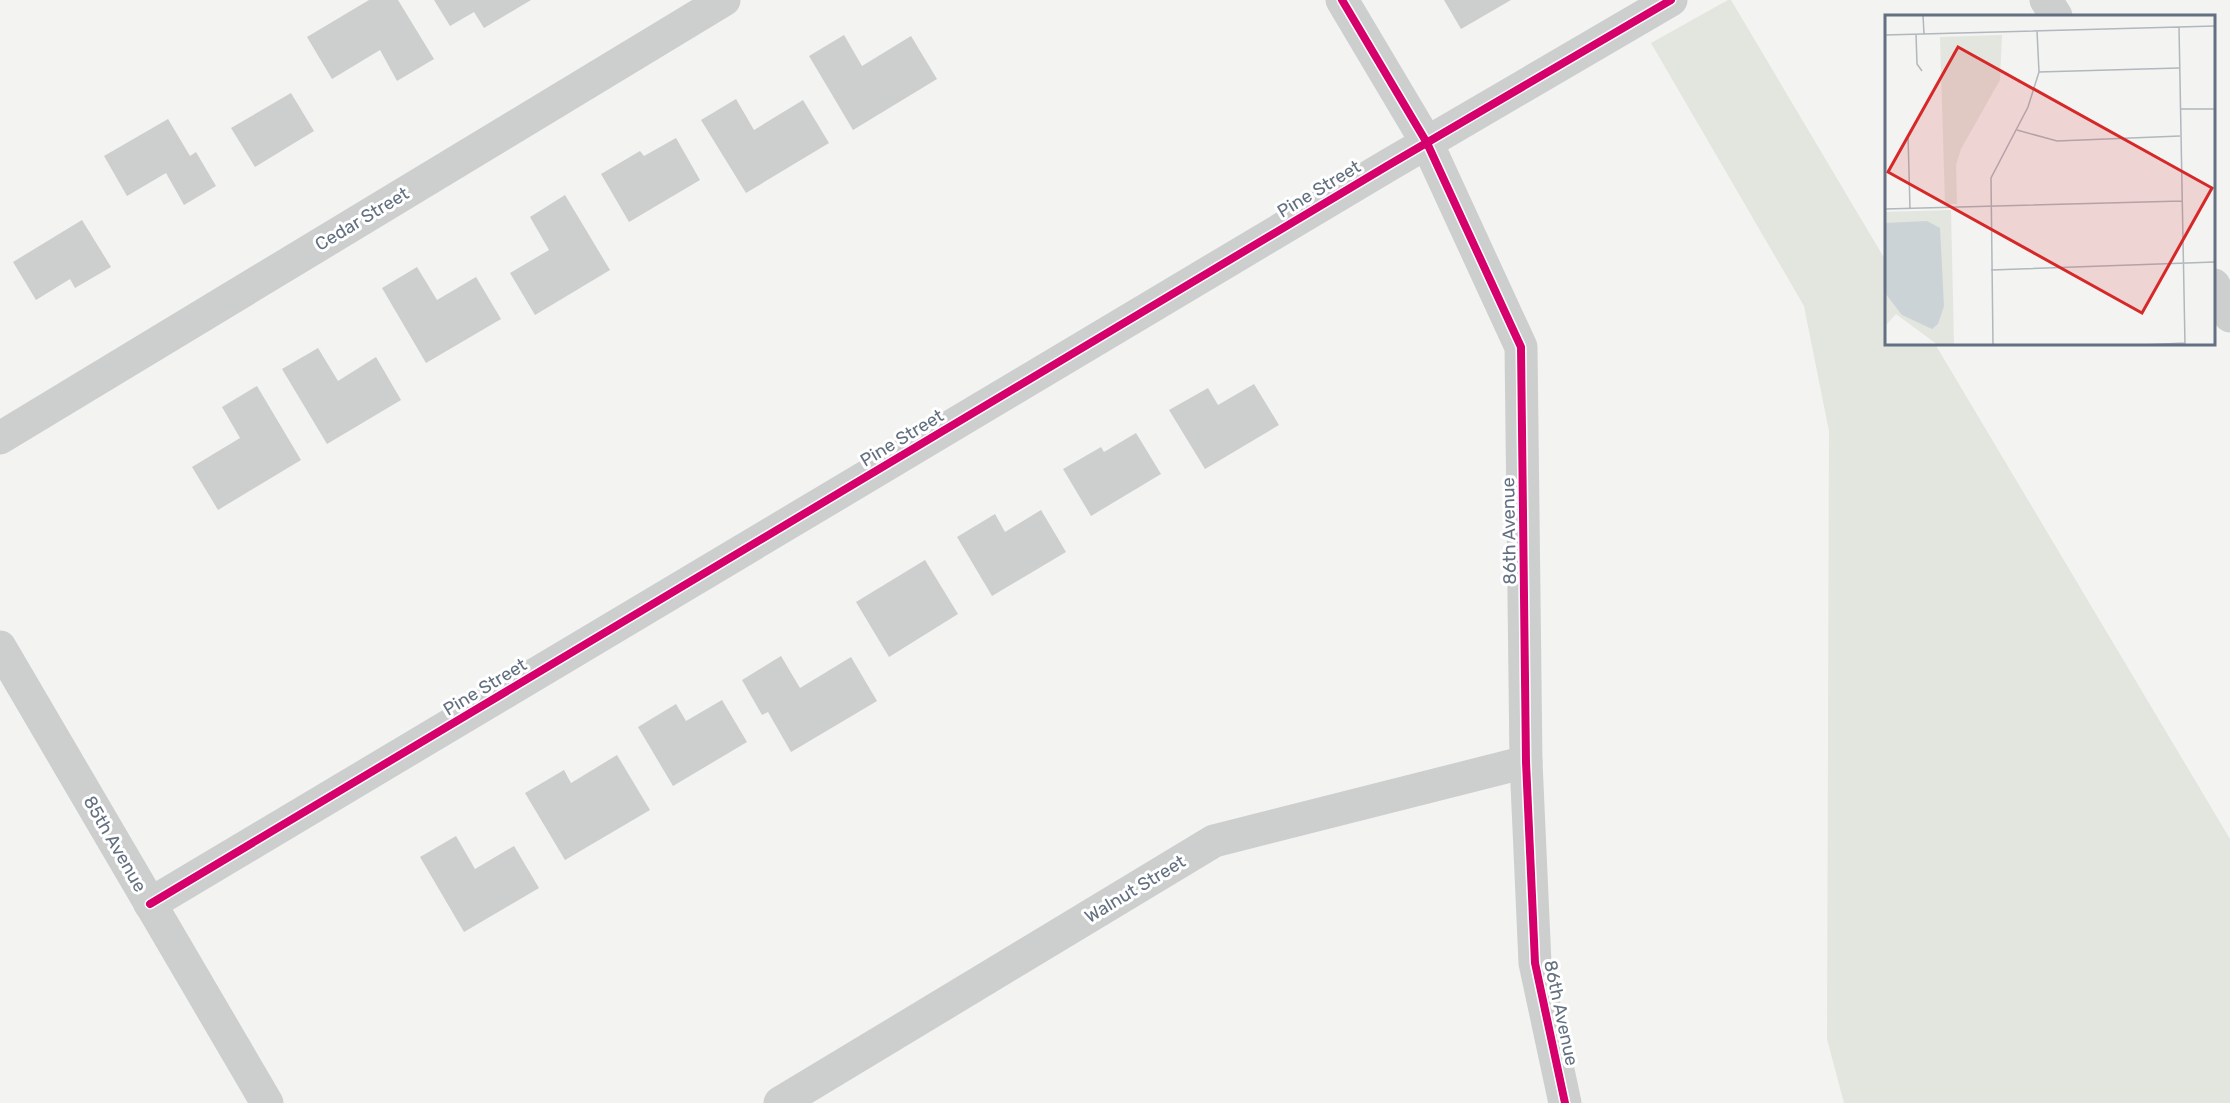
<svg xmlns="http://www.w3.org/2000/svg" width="2230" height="1103" font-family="Rubik,sans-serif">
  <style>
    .green { fill: #e2e6df }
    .building { fill: #cdcece }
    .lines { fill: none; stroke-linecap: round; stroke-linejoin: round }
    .minor { stroke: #cdcece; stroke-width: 33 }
    .cycleway-casing { stroke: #fff; stroke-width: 11 }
    .cycleway { stroke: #d6006c; stroke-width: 8 }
    .labels { text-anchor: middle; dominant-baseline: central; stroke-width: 6; stroke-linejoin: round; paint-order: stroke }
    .street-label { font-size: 18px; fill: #637081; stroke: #fff }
    .inset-road { fill: none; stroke: #b0b7bd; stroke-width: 1.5 }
    .view { fill: #d62828; fill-opacity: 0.15; stroke: #d62828; stroke-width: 3 }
    .inset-edge { fill: none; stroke: #637081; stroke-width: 3 }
  </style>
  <rect width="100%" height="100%" fill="#f3f3f1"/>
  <polygon class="green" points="1728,0 1731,0 1886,261 1886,344 1935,344 2230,839 2230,1103 1844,1103 1827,1039 1829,431 1804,306 1651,43"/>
  <g class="building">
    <polygon points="369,0 398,0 434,59 397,81 380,50 332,79 307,37"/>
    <polygon points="434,0 531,0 484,28 474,12 450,26"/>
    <polygon points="1444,0 1511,0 1461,29"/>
    <polygon points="844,35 862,66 911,36 937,79 853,130 809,56"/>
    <polygon points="291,93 314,131 255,167 231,128"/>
    <polygon points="736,99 754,130 803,100 829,143 746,193 701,120"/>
    <polygon points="168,119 190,156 196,152 216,186 184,205 166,173 127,196 104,156"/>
    <polygon points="676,138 700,180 629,222 601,174 640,151 644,156"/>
    <polygon points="565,195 610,270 535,315 510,273 549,250 530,217"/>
    <polygon points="82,220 111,267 75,288 70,279 36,300 13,262"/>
    <polygon points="417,267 437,300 476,277 501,319 426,363 382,288"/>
    <polygon points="318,348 338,381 376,357 401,400 327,444 282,369"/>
    <polygon points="1254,384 1279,425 1205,469 1169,410 1208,388 1218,405"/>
    <polygon points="257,386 301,460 218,510 192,467 240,438 222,407"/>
    <polygon points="1136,433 1161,474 1091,516 1063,469 1101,447 1104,452"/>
    <polygon points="1041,510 1066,552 992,596 957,537 995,514 1005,532"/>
    <polygon points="925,560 958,614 889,657 856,602"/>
    <polygon points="781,656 800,688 851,657 877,701 791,752 768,712 762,715 742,680"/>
    <polygon points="722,700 747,742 673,786 638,727 676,704 686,721"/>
    <polygon points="617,755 650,810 565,860 525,793 564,770 571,783"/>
    <polygon points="456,836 475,869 514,846 539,888 464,932 420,857"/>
  </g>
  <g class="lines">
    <g class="minor">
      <polyline points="1342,0 1427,143 1521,347 1526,762 1535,963 1565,1103"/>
      <polyline points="2046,0 2056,16"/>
      <polyline points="2214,285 2230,316"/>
      <polyline points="0,438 724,0"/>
      <polyline points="0,647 267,1103"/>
      <polyline points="150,904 1387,166 1671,0"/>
      <polyline points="780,1103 1214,841 1526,762"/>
    </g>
    <g class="cycleway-casing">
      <g id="cycleway">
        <polyline points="1342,0 1427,143 1521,347 1526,762 1535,963 1565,1103"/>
        <polyline points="150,904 1387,166 1671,0"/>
      </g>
    </g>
    <use href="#cycleway" class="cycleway"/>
  </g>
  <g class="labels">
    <g class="street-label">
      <text transform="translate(1319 189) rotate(-31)">Pine Street</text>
      <text transform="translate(362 219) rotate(-31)">Cedar Street</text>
      <text transform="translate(902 438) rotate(-31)">Pine Street</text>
      <text transform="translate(1509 531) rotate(-91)">86th Avenue</text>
      <text transform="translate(485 687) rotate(-31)">Pine Street</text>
      <text transform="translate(115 844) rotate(60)">85th Avenue</text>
      <text transform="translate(1135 889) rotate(-31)">Walnut Street</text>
      <text transform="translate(1561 1013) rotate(78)">86th Avenue</text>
    </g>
  </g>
  <g transform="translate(1885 15)">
    <rect width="330" height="330" fill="#f3f3f1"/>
    <path d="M117 20 115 65 76 134 71 150 72 189H60L55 22ZM66 195 69 330H53L11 299 0 311V197Z" fill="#e2e6df"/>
    <path d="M42 206 55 213 59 291 53 309 47 314 17 300 0 278V208Z" fill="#ccd3d7"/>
    <path class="inset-road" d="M38 0 39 19M294 12 300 330M31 19 32 49 37 56M0 20 330 11M154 57 294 53M295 94H330M132 115 172 126 295 121M23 120 25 194M0 194 297 186M106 255 330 247M108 330 106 163 143 92 154 57 152 16M257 330 300 328"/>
    <path class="view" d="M73 32 327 173 257 298 3 157Z"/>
    <rect width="330" height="330" class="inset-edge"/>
  </g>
</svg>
